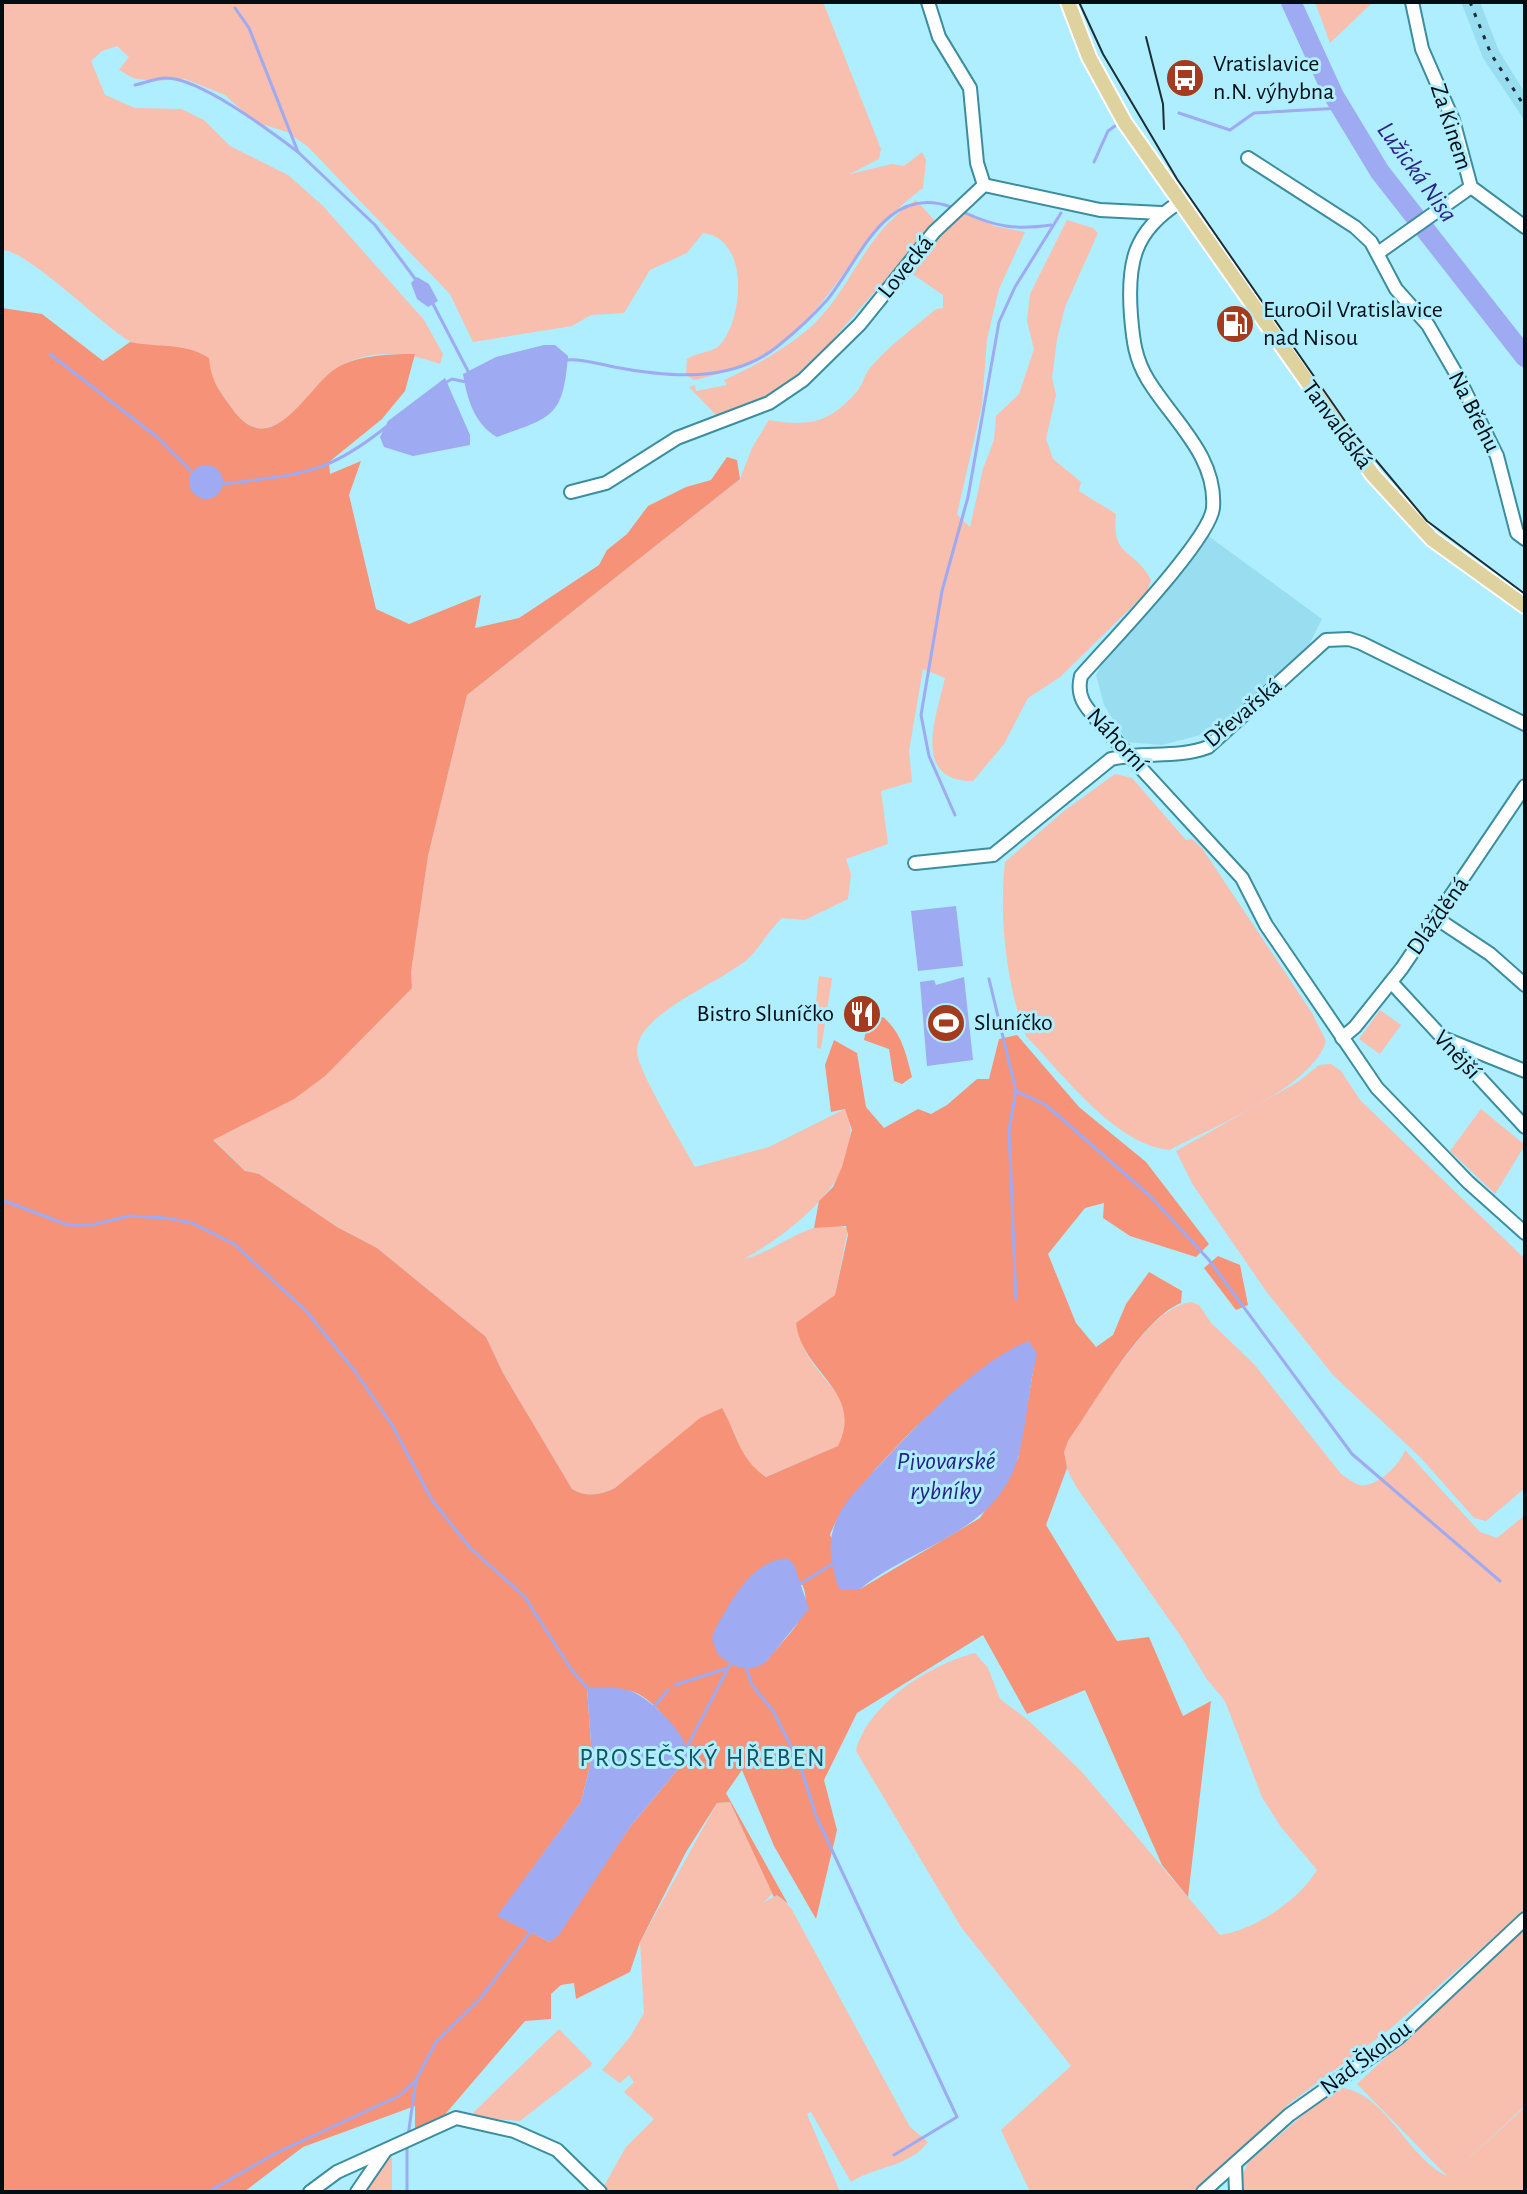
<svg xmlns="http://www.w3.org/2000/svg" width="1527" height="2194" font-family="'Alegreya Sans',sans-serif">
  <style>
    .built { fill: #99ddf0 }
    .green { fill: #f8beae }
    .forest { fill: #f69277; fill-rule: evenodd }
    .water { fill: #9eaaf1 }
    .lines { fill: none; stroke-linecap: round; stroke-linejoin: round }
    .stream { stroke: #9eaaf1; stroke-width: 3 }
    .river { stroke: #9eaaf1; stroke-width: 20 }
    .minor-casing { stroke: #3b8da0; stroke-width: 16 }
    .major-casing { stroke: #fff; stroke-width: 18 }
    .minor { stroke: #fff; stroke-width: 12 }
    .major { stroke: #ded29f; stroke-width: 14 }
    .tram { stroke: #1a2f37; stroke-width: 2 }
    .rail { stroke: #1a2f37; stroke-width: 3; stroke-dasharray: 4 8; stroke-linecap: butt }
    .labels { text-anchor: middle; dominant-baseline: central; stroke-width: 6; stroke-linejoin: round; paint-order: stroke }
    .poi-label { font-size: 24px; fill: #000e14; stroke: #afeeff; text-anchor: start }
    .street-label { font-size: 24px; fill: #000e14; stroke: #afeeff }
    .water-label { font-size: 26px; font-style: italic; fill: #282486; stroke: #afeeff }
    .neighbourhood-label { font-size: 26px; letter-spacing: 2px; fill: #135563; stroke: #afeeff }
  </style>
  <rect width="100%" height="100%" fill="#afeeff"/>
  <g class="built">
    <polygon points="1461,2 1480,2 1499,51 1525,93 1525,121 1483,58"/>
    <polygon points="1207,535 1322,619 1309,645 1216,731 1162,745 1127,742 1104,705 1096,675 1107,653"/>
  </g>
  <g class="green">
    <path d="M2 2H823L881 149 879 159 850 174 892 164 904 166 922 152 926 160 923 188C828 258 830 352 694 380L686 375 687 359C697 352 713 353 721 344 744 316 749 238 703 233L687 253 650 270 624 313 591 315 572 326 473 342 450 294 307 146 287 132 255 122 225 95 185 79 152 81 133 78 119 70 129 57 117 46 102 51 91 61 105 95 135 108 181 109 204 120 230 146 288 175 323 206 424 320 443 354 440 364C411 353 372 348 343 365 311 384 271 466 231 407 218 389 211 380 208 358 182 341 151 355 126 339 99 322 27 250 2 250Z"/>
    <polygon points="1315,2 1373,2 1330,43"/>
    <path d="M916 200 936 222 820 354 775 394 716 415 689 387 695 385 696 391 727 385 724 380C755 366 789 347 814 324 855 283 863 235 916 200Z"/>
    <path d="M970 213 994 226 1025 232 999 289 987 339 982 405 957 514 970 527 983 469 994 440 996 416 1019 394 1034 349 1027 321 1030 294 1067 220 1093 228 1098 233 1065 307 1057 339 1052 378 1056 395 1046 439 1053 459 1081 482 1079 491 1116 514C1111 559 1134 547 1151 580L1147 592 1060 677 1028 698 1004 744 973 781C910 781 937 715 945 678L923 669 909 751 912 782 881 791 888 844 846 859 851 874 848 899 805 920 782 918C770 929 762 944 751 956 726 981 635 1013 637 1052 638 1071 683 1145 695 1167L769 1147 845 1109C873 1171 791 1233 744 1259 775 1253 816 1212 848 1229L835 1295 796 1324C799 1331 800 1340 804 1348 821 1386 862 1398 839 1446L765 1477C736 1457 739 1434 721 1408L615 1488C600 1495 586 1498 572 1489L503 1373 486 1337 377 1248 337 1227 259 1174 245 1171 213 1139 245 1124 412 988 411 972 428 856 467 695 740 479 752 448 769 420C808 427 831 423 858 390 863 383 865 374 870 368 888 346 914 328 936 309L943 308V295L908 271C923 254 946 216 970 213Z"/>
    <path d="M1115 774 1132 778 1186 840 1192 839 1202 848 1312 1013 1326 1041C1312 1088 1212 1127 1170 1150 1115 1145 1063 1074 1026 1036 1006 985 999 917 1005 862L1064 811Z"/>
    <polygon points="819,976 832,978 821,1049 817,1048 818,1020 814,1019"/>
    <polygon points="1380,1010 1401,1025 1380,1054 1359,1039"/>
    <polygon points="1331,1064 1341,1071 1360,1100 1525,1259 1525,1488 1486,1521 1474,1518 1421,1458 1333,1375 1266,1291 1193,1185 1176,1151 1298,1082 1319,1065"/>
    <polygon points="1481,1109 1525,1145 1495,1194 1450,1151"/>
    <path d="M1191 1302 1199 1305 1211 1323 1254 1364 1341 1474C1346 1477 1353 1483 1359 1485 1375 1489 1401 1464 1405 1450L1480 1532 1497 1538 1525 1515V1910L1390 2029 1290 2103 1193 2192H1030L1001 2130 1071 2066 961 1927 856 1751C867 1704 931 1664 975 1653L988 1668 1000 1699 1028 1720 1081 1771 1220 1935C1255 1930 1299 1900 1317 1870L1281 1827 1262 1797 1225 1701 1206 1678 1182 1638 1077 1488C1071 1477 1064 1466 1064 1453 1065 1435 1134 1343 1150 1327 1162 1315 1174 1305 1191 1302Z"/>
    <path d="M730 1802 773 1893 763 1903 777 1895 791 1908 910 2127 928 2142C908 2168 877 2165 851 2182L811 2112 807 2114 840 2192H610L604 2186 626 2147 654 2119 624 2092 634 2082 629 2075 620 2083 602 2070 630 2037 644 2013 640 1942 717 1803Z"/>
    <path d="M1525 1928V2106L1448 2177 1525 2107V2192H1243V2174L1248 2162 1336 2087C1386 2090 1405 2156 1447 2176L1357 2084Z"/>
    <polygon points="559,2029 592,2063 591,2066 520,2121 479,2118 473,2113"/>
    <polygon points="392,2155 392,2192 365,2192"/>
  </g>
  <g class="forest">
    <path d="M2 308 42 314 103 361 130 342C157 348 184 342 209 358 211 380 218 389 231 407 269 463 304 394 331 372 352 355 389 354 415 354L405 391 382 419 329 462 330 474 361 461 349 495 376 609 409 624 481 595 475 628 519 618 599 565 607 550 627 534 648 506 686 487 711 480 727 457 737 460 740 479 467 695 428 856 411 972 412 988 325 1076 294 1099 213 1140 245 1171 259 1174 337 1227 377 1248 486 1337 503 1373 572 1489C586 1498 601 1495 615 1488L700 1418 722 1408C737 1434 739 1459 766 1477L838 1446C865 1391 802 1374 796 1323L835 1295 848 1235 846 1226 814 1228 819 1201 833 1187 842 1167 852 1130 845 1109 831 1112 825 1065 834 1040 857 1053 866 1107 884 1128 918 1109 931 1114 947 1105 977 1079H989L999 1039 1017 1035 1079 1107 1146 1162 1209 1244 1196 1257 1130 1236 1103 1218 1104 1203 1085 1208 1048 1254 1076 1323 1096 1347 1113 1335 1126 1304 1149 1272 1182 1291 1181 1303C1142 1318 1093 1406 1068 1441L1064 1452 1067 1468 1046 1525 1117 1641 1149 1637 1183 1716 1211 1701 1188 1897 1162 1865 1085 1690 1027 1714 983 1635 857 1713 824 1780 837 1830 816 1919 774 1846 742 1770 726 1793 788 1904 777 1895 774 1897 730 1802 717 1803 686 1852 640 1942 630 1972 576 1999 574 1983 561 1985 551 1994V2019L525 2021 436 2125 415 2131V2106L303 2147 244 2192H2ZM1029 1342 1036 1354 1018 1459 980 1518 860 1589 830 1535C846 1487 980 1357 1029 1342ZM801 1582C818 1614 783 1638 766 1662ZM587 1688C601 1689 618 1688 631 1691 654 1697 682 1736 688 1757L630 1827 550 1942 498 1916 581 1802 592 1758Z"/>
    <path d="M883 1017C902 1033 906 1054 912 1077L902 1084 894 1081 889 1049 864 1040 868 1020Z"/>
    <polygon points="1218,1256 1240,1265 1248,1305 1236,1310 1204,1268"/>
  </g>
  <g class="water">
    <polygon points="417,277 429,284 438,301 428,307 417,299 411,283"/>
    <path d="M544 345H555L568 356C563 418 552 417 497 437 474 424 467 398 463 374L496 357Z"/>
    <polygon points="445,378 470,435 470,445 413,456 384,447 380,437 388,421"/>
    <circle cx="206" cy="482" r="17"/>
    <polygon points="956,906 963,966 918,971 911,911"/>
    <polygon points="964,977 973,1060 927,1066 920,982 934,980 936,985"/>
    <path d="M1029 1341 1037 1354C1028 1388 1027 1425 1018 1458 996 1533 915 1545 860 1589H839C827 1553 826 1530 849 1499 893 1451 969 1364 1029 1341Z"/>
    <path d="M787 1558 794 1565 809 1609 766 1662C747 1675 735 1667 718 1655L712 1639 714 1631C732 1601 749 1562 787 1558Z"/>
    <path d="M587 1687C601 1688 618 1686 631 1691 651 1699 689 1735 688 1757L630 1827 559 1935 550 1942 497 1916 581 1802 592 1758Z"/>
  </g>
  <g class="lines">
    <g class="stream">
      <polyline points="235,8 249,28 298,152 375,225 416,280"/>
      <path d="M135 85C145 83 156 78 166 78 200 78 270 131 298 152"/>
      <polyline points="1179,113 1230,130 1254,113 1341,108"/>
      <polyline points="1094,162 1108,131 1115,126"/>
      <path d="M963 212C996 227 1015 230 1051 225"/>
      <polyline points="432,302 469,373"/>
      <polyline points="50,354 157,437 194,474"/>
      <path d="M566 360C580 358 599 364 614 367 668 377 731 384 778 346 794 333 813 316 827 300 860 260 885 183 951 207"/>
      <polyline points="443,384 452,379 466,382"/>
      <path d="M224 484C299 474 325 476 386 427"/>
      <polyline points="955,815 929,756 921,715 942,591 968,497 999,322 1015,287 1061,213"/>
      <polyline points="989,979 1016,1091 1009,1130 1016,1299"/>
      <polyline points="1016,1091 1046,1105 1150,1196 1209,1260 1352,1454 1500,1581"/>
      <polyline points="2,1200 68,1225 92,1225 129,1216 166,1218 192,1223 234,1244 306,1311 354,1370 392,1425 432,1500 470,1548 524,1596 571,1669 588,1689"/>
      <polyline points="800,1584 834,1563"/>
      <polyline points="746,1667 752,1685 773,1711 799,1762 816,1816 957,2117 894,2155"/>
      <polyline points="675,1685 728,1668 732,1662"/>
      <polyline points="653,1708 668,1690"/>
      <polyline points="685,1751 727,1670"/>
      <polyline points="408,2136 416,2080"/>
      <polyline points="208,2192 276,2153 399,2096 416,2080 436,2042 480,1999 532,1930"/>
      <polyline points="407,2192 407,2144"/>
    </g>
    <polyline class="river" points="1291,2 1334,96 1380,172 1525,357"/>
    <g class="minor-casing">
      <g id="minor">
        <polyline points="928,2 939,37 970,88 977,163 984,185"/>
        <polyline points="1412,2 1422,49 1453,120 1471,187 1525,227"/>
        <polyline points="1248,158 1355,227 1371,242 1396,289 1428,325 1458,377 1497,456 1517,533 1525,539"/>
        <polyline points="984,185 1100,210 1161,213"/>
        <path d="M1180 202C1133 231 1127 264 1131 316 1133 340 1135 359 1148 380 1173 421 1217 456 1213 508 1210 540 1107 646 1081 676 1075 700 1089 710 1104 728L1242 878 1266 925 1377 1088 1468 1182 1525 1233"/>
        <polyline points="1378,253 1471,187"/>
        <polyline points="571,492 606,483 677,438 769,403 803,380 860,324 934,232 984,185"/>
        <path d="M915 863 993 855 1111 759C1143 751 1177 759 1208 747L1326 640 1349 639 1361 643 1525 724"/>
        <polyline points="1436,918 1490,954 1525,985"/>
        <polyline points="1391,982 1525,1127"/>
        <polyline points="1342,1038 1355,1027 1402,968 1525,786"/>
        <polyline points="1443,1038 1525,1071"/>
        <polyline points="1235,2165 1236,2192"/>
        <polyline points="310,2192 337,2172 456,2118 514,2131 557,2150 600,2192"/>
        <polyline points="357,2192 385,2151"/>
        <polyline points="1203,2192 1289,2115 1398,2038 1525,1919"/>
      </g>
    </g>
    <g class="major-casing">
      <polyline id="major" points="1068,2 1089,57 1125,123 1373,475 1432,539 1525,606"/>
    </g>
    <use href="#minor" class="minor"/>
    <use href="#major" class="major"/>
    <g class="tram">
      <polyline points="1079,2 1103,54 1177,179 1354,434 1427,521 1525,594"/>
      <polyline points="1146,37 1163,104 1164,129"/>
    </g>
    <polyline class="rail" points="1470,2 1491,54 1525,107"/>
  </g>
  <defs>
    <g id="bus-disc" transform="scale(2)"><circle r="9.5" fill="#a33b1e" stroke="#afeeff"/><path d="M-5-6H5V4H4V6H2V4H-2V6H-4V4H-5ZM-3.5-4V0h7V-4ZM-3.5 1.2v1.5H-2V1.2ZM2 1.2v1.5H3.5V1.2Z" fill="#fff"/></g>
    <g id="fuel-disc" transform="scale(2)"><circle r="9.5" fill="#a33b1e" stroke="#afeeff"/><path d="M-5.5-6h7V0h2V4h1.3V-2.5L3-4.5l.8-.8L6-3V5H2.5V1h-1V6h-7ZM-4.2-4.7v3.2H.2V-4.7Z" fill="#fff"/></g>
    <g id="restaurant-disc" transform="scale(2)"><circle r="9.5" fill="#a33b1e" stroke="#afeeff"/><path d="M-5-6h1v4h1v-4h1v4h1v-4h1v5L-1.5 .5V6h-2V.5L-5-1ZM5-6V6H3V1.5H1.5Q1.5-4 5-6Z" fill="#fff"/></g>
    <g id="stadium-disc" transform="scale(2)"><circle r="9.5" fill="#a33b1e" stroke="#afeeff"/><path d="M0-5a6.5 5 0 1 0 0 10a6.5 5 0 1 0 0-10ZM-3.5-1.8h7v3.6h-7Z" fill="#fff"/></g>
  </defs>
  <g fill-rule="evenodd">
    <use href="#bus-disc" x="1185" y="78"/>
    <use href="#fuel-disc" x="1235" y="324"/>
    <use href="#restaurant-disc" x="862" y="1014"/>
    <use href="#stadium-disc" x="946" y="1023"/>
  </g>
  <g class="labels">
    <g class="poi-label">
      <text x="1213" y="64">Vratislavice<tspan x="1213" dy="28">n.N. výhybna</tspan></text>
      <text x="1263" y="310">EuroOil Vratislavice<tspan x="1263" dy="28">nad Nisou</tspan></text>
      <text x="834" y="1014" text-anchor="end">Bistro Sluníčko</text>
      <text x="974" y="1023">Sluníčko</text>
    </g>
    <g class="street-label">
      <text transform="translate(1451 127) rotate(72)">Za Kinem</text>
      <text transform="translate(906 267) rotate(-51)">Lovecká</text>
      <text transform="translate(1474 412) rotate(63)">Na Břehu</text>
      <text transform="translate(1337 425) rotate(54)">Tanvaldská</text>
      <text transform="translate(1243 713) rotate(-40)">Dřevařská</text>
      <text transform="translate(1117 740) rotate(47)">Náhorní</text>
      <text transform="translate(1438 916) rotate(-55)">Dlážděná</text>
      <text transform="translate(1457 1055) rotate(47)">Vnější</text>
      <text transform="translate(1366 2058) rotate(-37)">Nad Školou</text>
    </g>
    <g class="water-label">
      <text transform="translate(1417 172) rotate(54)">Lužická Nisa</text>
      <text x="946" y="1461">Pivovarské<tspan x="946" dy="30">rybníky</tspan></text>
    </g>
    <g class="neighbourhood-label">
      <text x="703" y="1758">PROSEČSKÝ HŘEBEN</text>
    </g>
  </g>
  <rect width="1527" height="2194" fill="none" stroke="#000e14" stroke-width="8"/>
</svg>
